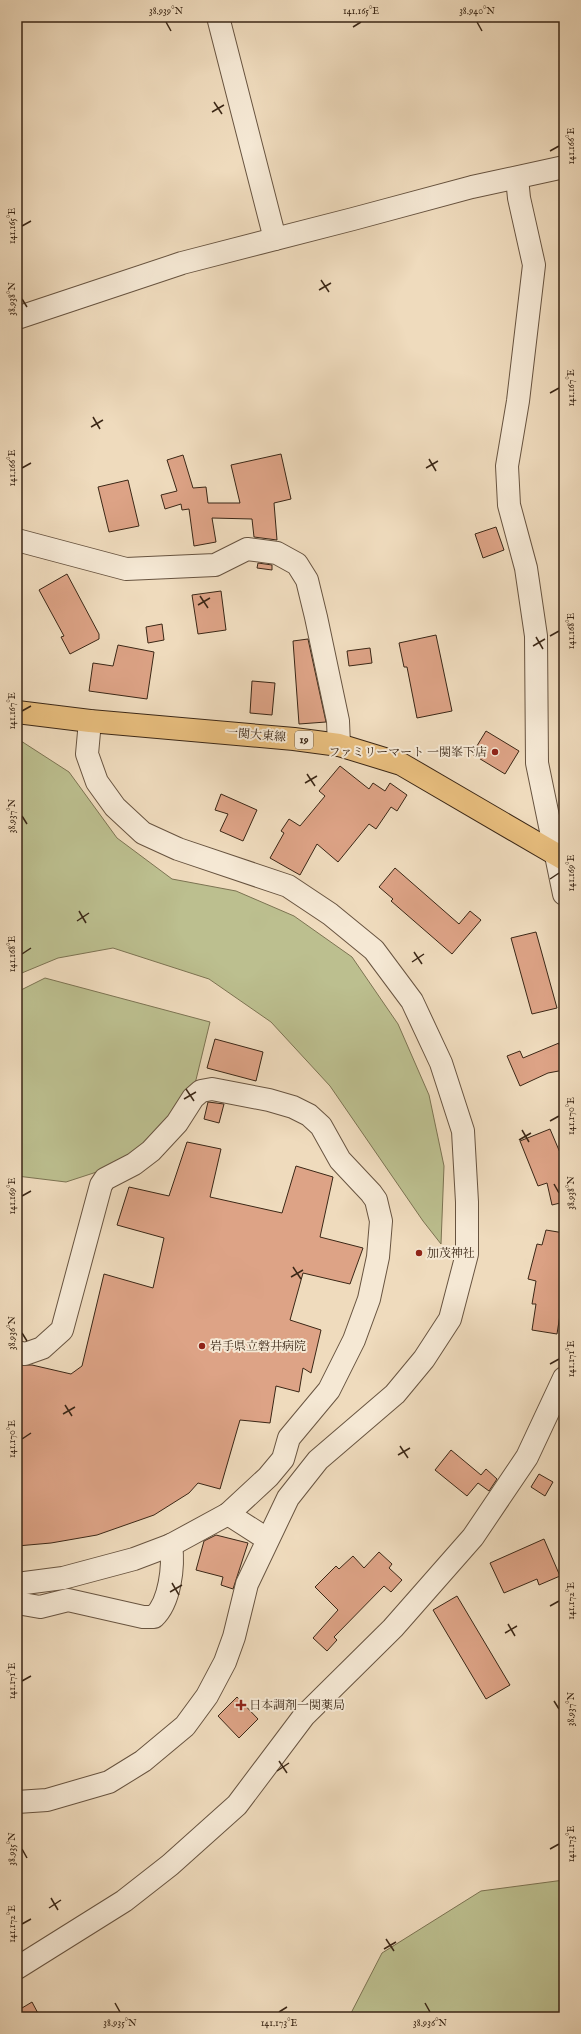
<svg xmlns="http://www.w3.org/2000/svg" width="581" height="2034" font-family="'IM FELL English','Noto Serif JP',serif">
  <style>
    .green { fill: #bcbf8f; stroke: #7c7352 }
    .building { fill: #dda386; stroke: #3b2716 }
    .lines { fill: none; stroke-linecap: round; stroke-linejoin: round }
    .minor-casing { stroke: #685440; stroke-width: 24 }
    .major-casing { stroke: #3b2716; stroke-width: 24 }
    .minor { stroke: #f5e8d4; stroke-width: 22 }
    .major { stroke: #e8be7e; stroke-width: 22 }
    .ticks { fill: none; stroke: #3b2716; stroke-width: 1.5 }
    .poi-dot { fill: #8f2418; stroke: #f5e8d4; stroke-width: 1.5 }
    .labels { text-anchor: middle; dominant-baseline: central; stroke-width: 4; stroke-linejoin: round; paint-order: stroke }
    .shield { fill: #f5e8d4; stroke: #73614f; stroke-width: 1 }
    .shield-label { font-size: 11px; font-weight: bold; fill: #3b2716 }
    .street-label { font-size: 12px; fill: #3b2716; stroke: #f5e8d4 }
    .poi-label { font-size: 12px; fill: #3b2716; stroke: #f5e8d4; text-anchor: start }
    .neatline { fill: none; stroke: #3b2716; stroke-width: 1.5 }
    .ticks-label { font-size: 10px; text-anchor: middle; fill: #3b2716 }
  </style>
  <rect width="100%" height="100%" fill="#efdbbd"/>
  <filter id="stains"><feTurbulence type="fractalNoise" baseFrequency=".005" numOctaves="4"/><feColorMatrix values="0 0 0 0 .2 0 0 0 0 .09 0 0 0 0 .02 0 0 0 .5 -.17"/></filter>
  <radialGradient id="worn" r=".72"><stop offset=".6" stop-color="#630" stop-opacity="0"/><stop offset="1" stop-color="#630" stop-opacity=".3"/></radialGradient>
  <g class="green">
    <polygon points="21,741 69,772 117,838 172,879 236,891 294,916 352,957 398,1024 429,1095 444,1166 441,1244 423,1221 330,1086 271,1022 209,979 113,948 58,958 17,975 17,746"/>
    <polygon points="45,978 210,1022 194,1088 157,1134 115,1166 66,1182 17,1176 17,1000 19,991"/>
    <polygon points="564,1880 564,2017 349,2017 382,1953 481,1891"/>
  </g>
  <g class="building">
    <polygon points="281,454 291,499 274,503 277,540 254,537 252,519 212,518 216,542 194,546 189,509 182,510 181,504 165,509 161,495 177,491 167,460 183,455 193,488 206,487 208,503 240,503 231,465"/>
    <polygon points="128,480 139,526 109,532 98,487"/>
    <polygon points="496,527 504,550 483,558 475,534"/>
    <polygon points="258,563 272,565 272,570 257,568"/>
    <polygon points="67,574 99,634 99,639 70,654 61,637 64,636 39,590"/>
    <polygon points="221,591 226,630 198,634 192,595"/>
    <polygon points="162,624 164,640 148,643 146,627"/>
    <polygon points="436,635 452,711 417,718 407,667 404,667 399,643"/>
    <polygon points="308,639 326,722 299,724 293,641"/>
    <polygon points="118,645 154,652 147,699 89,691 93,663 113,666"/>
    <polygon points="370,648 372,663 349,666 347,651"/>
    <polygon points="252,681 275,683 272,715 250,713"/>
    <polygon points="486,731 519,751 505,774 472,754"/>
    <polygon points="340,766 369,789 373,783 385,791 390,783 407,795 397,811 391,807 376,829 369,824 338,862 317,844 300,875 270,858 284,833 281,831 289,819 300,826 325,796 319,791"/>
    <polygon points="221,794 257,810 243,841 220,831 228,814 215,810"/>
    <polygon points="395,868 459,924 470,911 481,920 452,954 391,901 393,899 379,887"/>
    <polygon points="536,932 557,1008 532,1014 511,938"/>
    <polygon points="215,1039 263,1052 256,1081 207,1068"/>
    <polygon points="559,1043 559,1045 564,1044 564,1070 548,1073 520,1086 507,1056 520,1051 523,1058"/>
    <polygon points="208,1102 224,1104 219,1123 204,1119"/>
    <polygon points="550,1129 564,1162 564,1176 561,1177 564,1202 552,1205 547,1183 538,1186 520,1141"/>
    <polygon points="187,1142 221,1149 210,1197 282,1213 296,1166 333,1177 320,1237 363,1248 350,1284 303,1273 290,1320 321,1330 311,1373 303,1368 299,1392 276,1386 270,1423 240,1420 220,1489 198,1483 189,1493 154,1515 97,1535 51,1543 17,1546 17,1365 32,1365 71,1374 82,1366 104,1274 153,1288 164,1238 117,1225 129,1187 169,1196"/>
    <polygon points="546,1230 564,1233 564,1289 557,1334 532,1330 536,1304 532,1304 536,1281 528,1279 537,1244 542,1245"/>
    <polygon points="451,1450 481,1475 486,1469 497,1479 489,1491 478,1483 467,1496 435,1470"/>
    <polygon points="539,1474 553,1482 545,1496 531,1487"/>
    <polygon points="216,1535 248,1543 233,1589 221,1585 223,1577 196,1570 204,1541"/>
    <polygon points="544,1539 560,1576 539,1585 537,1579 504,1593 490,1563"/>
    <polygon points="379,1552 392,1564 389,1568 402,1580 391,1592 384,1586 334,1637 337,1640 327,1651 313,1638 338,1610 315,1587 336,1566 339,1569 353,1556 364,1568"/>
    <polygon points="457,1596 510,1685 486,1699 433,1610"/>
    <polygon points="237,1697 258,1719 239,1738 218,1716"/>
    <polygon points="32,2002 40,2017 17,2017 17,2011"/>
  </g>
  <g class="lines">
    <g class="minor-casing">
      <g id="minor">
        <polyline points="218,17 275,239"/>
        <polyline points="517,178 519,198 534,265 518,401 507,466 509,505 526,568 536,636 537,763 564,894"/>
        <polyline points="17,318 182,263 353,219 472,187 564,167"/>
        <polyline points="17,540 126,569 215,565 247,549 277,553 297,564 307,580 316,617 338,721 339,745"/>
        <polyline points="17,1352 25,1354 42,1348 62,1330 101,1185 105,1179 134,1164 151,1151 177,1123 193,1098 201,1091 212,1089 269,1100 293,1107 309,1115 321,1126 340,1160 371,1193 376,1200 381,1221 378,1257 369,1299 354,1340 329,1390 289,1438 283,1459 268,1477 228,1514 171,1545 134,1559 63,1578 17,1584"/>
        <polyline points="228,1514 267,1539"/>
        <path d="M17 1603 40 1607 68 1600 143 1617H154C170 1602 174 1566 171 1545"/>
        <polyline points="17,1802 47,1800 109,1782 143,1761 185,1726 207,1696 225,1662 234,1637 247,1584 288,1498 318,1460 395,1394 424,1359 450,1319 467,1254 467,1202 463,1131 441,1063 412,1001 374,950 330,914 288,886 178,849 143,833 115,807 97,782 87,754 90,721"/>
        <polyline points="17,1968 124,1901 170,1865 237,1805 304,1716 393,1628 473,1537 527,1457 564,1378"/>
      </g>
    </g>
    <g class="major-casing">
      <polyline id="major" points="17,712 90,721 294,739 339,745 401,764 564,859"/>
    </g>
    <use href="#minor" class="minor"/>
    <use href="#major" class="major"/>
  </g>
  <path class="ticks" d="M166 22 171 31M477 22 482 31M353 27 361 22M214 102 222 114M212 112 224 105M550 151 559 146M22 226 31 221M321 280 329 292M319 290 331 283M22 299 27 307M550 393 559 388M93 417 100 429M91 427 103 420M429 459 436 471M22 468 31 463M426 468 438 461M200 596 208 608M198 605 210 598M550 636 559 631M536 637 543 649M533 646 545 639M22 711 31 706M307 774 315 786M305 783 317 776M22 816 27 824M550 879 559 873M79 911 86 923M77 921 89 913M414 952 422 964M22 954 31 948M412 962 424 954M186 1089 194 1101M184 1099 196 1092M550 1121 559 1116M522 1130 529 1142M519 1140 531 1133M554 1184 559 1193M22 1196 31 1191M293 1267 301 1279M291 1277 303 1270M22 1333 27 1341M550 1364 559 1359M65 1405 72 1416M63 1414 75 1407M22 1439 31 1433M400 1446 408 1458M398 1455 410 1448M172 1583 179 1595M170 1592 182 1585M550 1606 559 1601M508 1624 515 1636M505 1633 517 1626M22 1681 31 1676M554 1701 559 1709M279 1761 287 1773M277 1771 289 1763M22 1849 27 1858M550 1849 559 1844M51 1898 58 1910M49 1908 61 1900M22 1924 31 1919M386 1939 394 1951M384 1949 396 1942M115 2003 120 2012M425 2003 430 2012M279 2012 287 2007"/>
  <g class="poi-dot">
    <circle cx="495" cy="752" r="4"/>
    <circle cx="419" cy="1253" r="4"/>
    <circle cx="202" cy="1346" r="4"/>
    <path d="M239 1699h4v4h4v4h-4v4h-4v-4h-4v-4h4z"/>
  </g>
  <g class="labels">
    <rect class="shield" x="295" y="731" width="18" height="18" rx="3"/>
    <g class="shield-label">
      <text x="304" y="740">19</text>
    </g>
    <g class="street-label">
      <text transform="translate(256 735) rotate(5)">一関大東線</text>
    </g>
    <g class="poi-label">
      <text x="487" y="752" text-anchor="end">ファミリーマート 一関峯下店</text>
      <text x="427" y="1253">加茂神社</text>
      <text x="210" y="1346">岩手県立磐井病院</text>
      <text x="249" y="1705">日本調剤一関薬局</text>
    </g>
  </g>
  <rect width="581" height="2034" fill="none" stroke="#efdbbd" stroke-width="44"/>
  <rect x="22" y="22" width="537" height="1990" class="neatline"/>
  <g class="ticks-label">
    <text x="166" y="14">38.939°N</text>
    <text x="361" y="14">141.165°E</text>
    <text x="477" y="14">38.940°N</text>
    <text transform="translate(570 146) rotate(-90)" y="4">141.166°E</text>
    <text transform="translate(11 226) rotate(-90)" y="4">141.165°E</text>
    <text transform="translate(11 299) rotate(-90)" y="4">38.938°N</text>
    <text transform="translate(570 388) rotate(-90)" y="4">141.167°E</text>
    <text transform="translate(11 468) rotate(-90)" y="4">141.166°E</text>
    <text transform="translate(570 631) rotate(-90)" y="4">141.168°E</text>
    <text transform="translate(11 711) rotate(-90)" y="4">141.167°E</text>
    <text transform="translate(11 816) rotate(-90)" y="4">38.937°N</text>
    <text transform="translate(570 873) rotate(-90)" y="4">141.169°E</text>
    <text transform="translate(11 954) rotate(-90)" y="4">141.168°E</text>
    <text transform="translate(570 1116) rotate(-90)" y="4">141.170°E</text>
    <text transform="translate(570 1193) rotate(-90)" y="4">38.938°N</text>
    <text transform="translate(11 1196) rotate(-90)" y="4">141.169°E</text>
    <text transform="translate(11 1333) rotate(-90)" y="4">38.936°N</text>
    <text transform="translate(570 1359) rotate(-90)" y="4">141.171°E</text>
    <text transform="translate(11 1439) rotate(-90)" y="4">141.170°E</text>
    <text transform="translate(570 1601) rotate(-90)" y="4">141.172°E</text>
    <text transform="translate(11 1681) rotate(-90)" y="4">141.171°E</text>
    <text transform="translate(570 1709) rotate(-90)" y="4">38.937°N</text>
    <text transform="translate(570 1844) rotate(-90)" y="4">141.173°E</text>
    <text transform="translate(11 1849) rotate(-90)" y="4">38.935°N</text>
    <text transform="translate(11 1924) rotate(-90)" y="4">141.172°E</text>
    <text x="120" y="2026">38.935°N</text>
    <text x="279" y="2026">141.173°E</text>
    <text x="430" y="2026">38.936°N</text>
  </g>
  <rect width="100%" height="100%" filter="url(#stains)"/>
  <rect width="100%" height="100%" fill="url(#worn)"/>
</svg>
